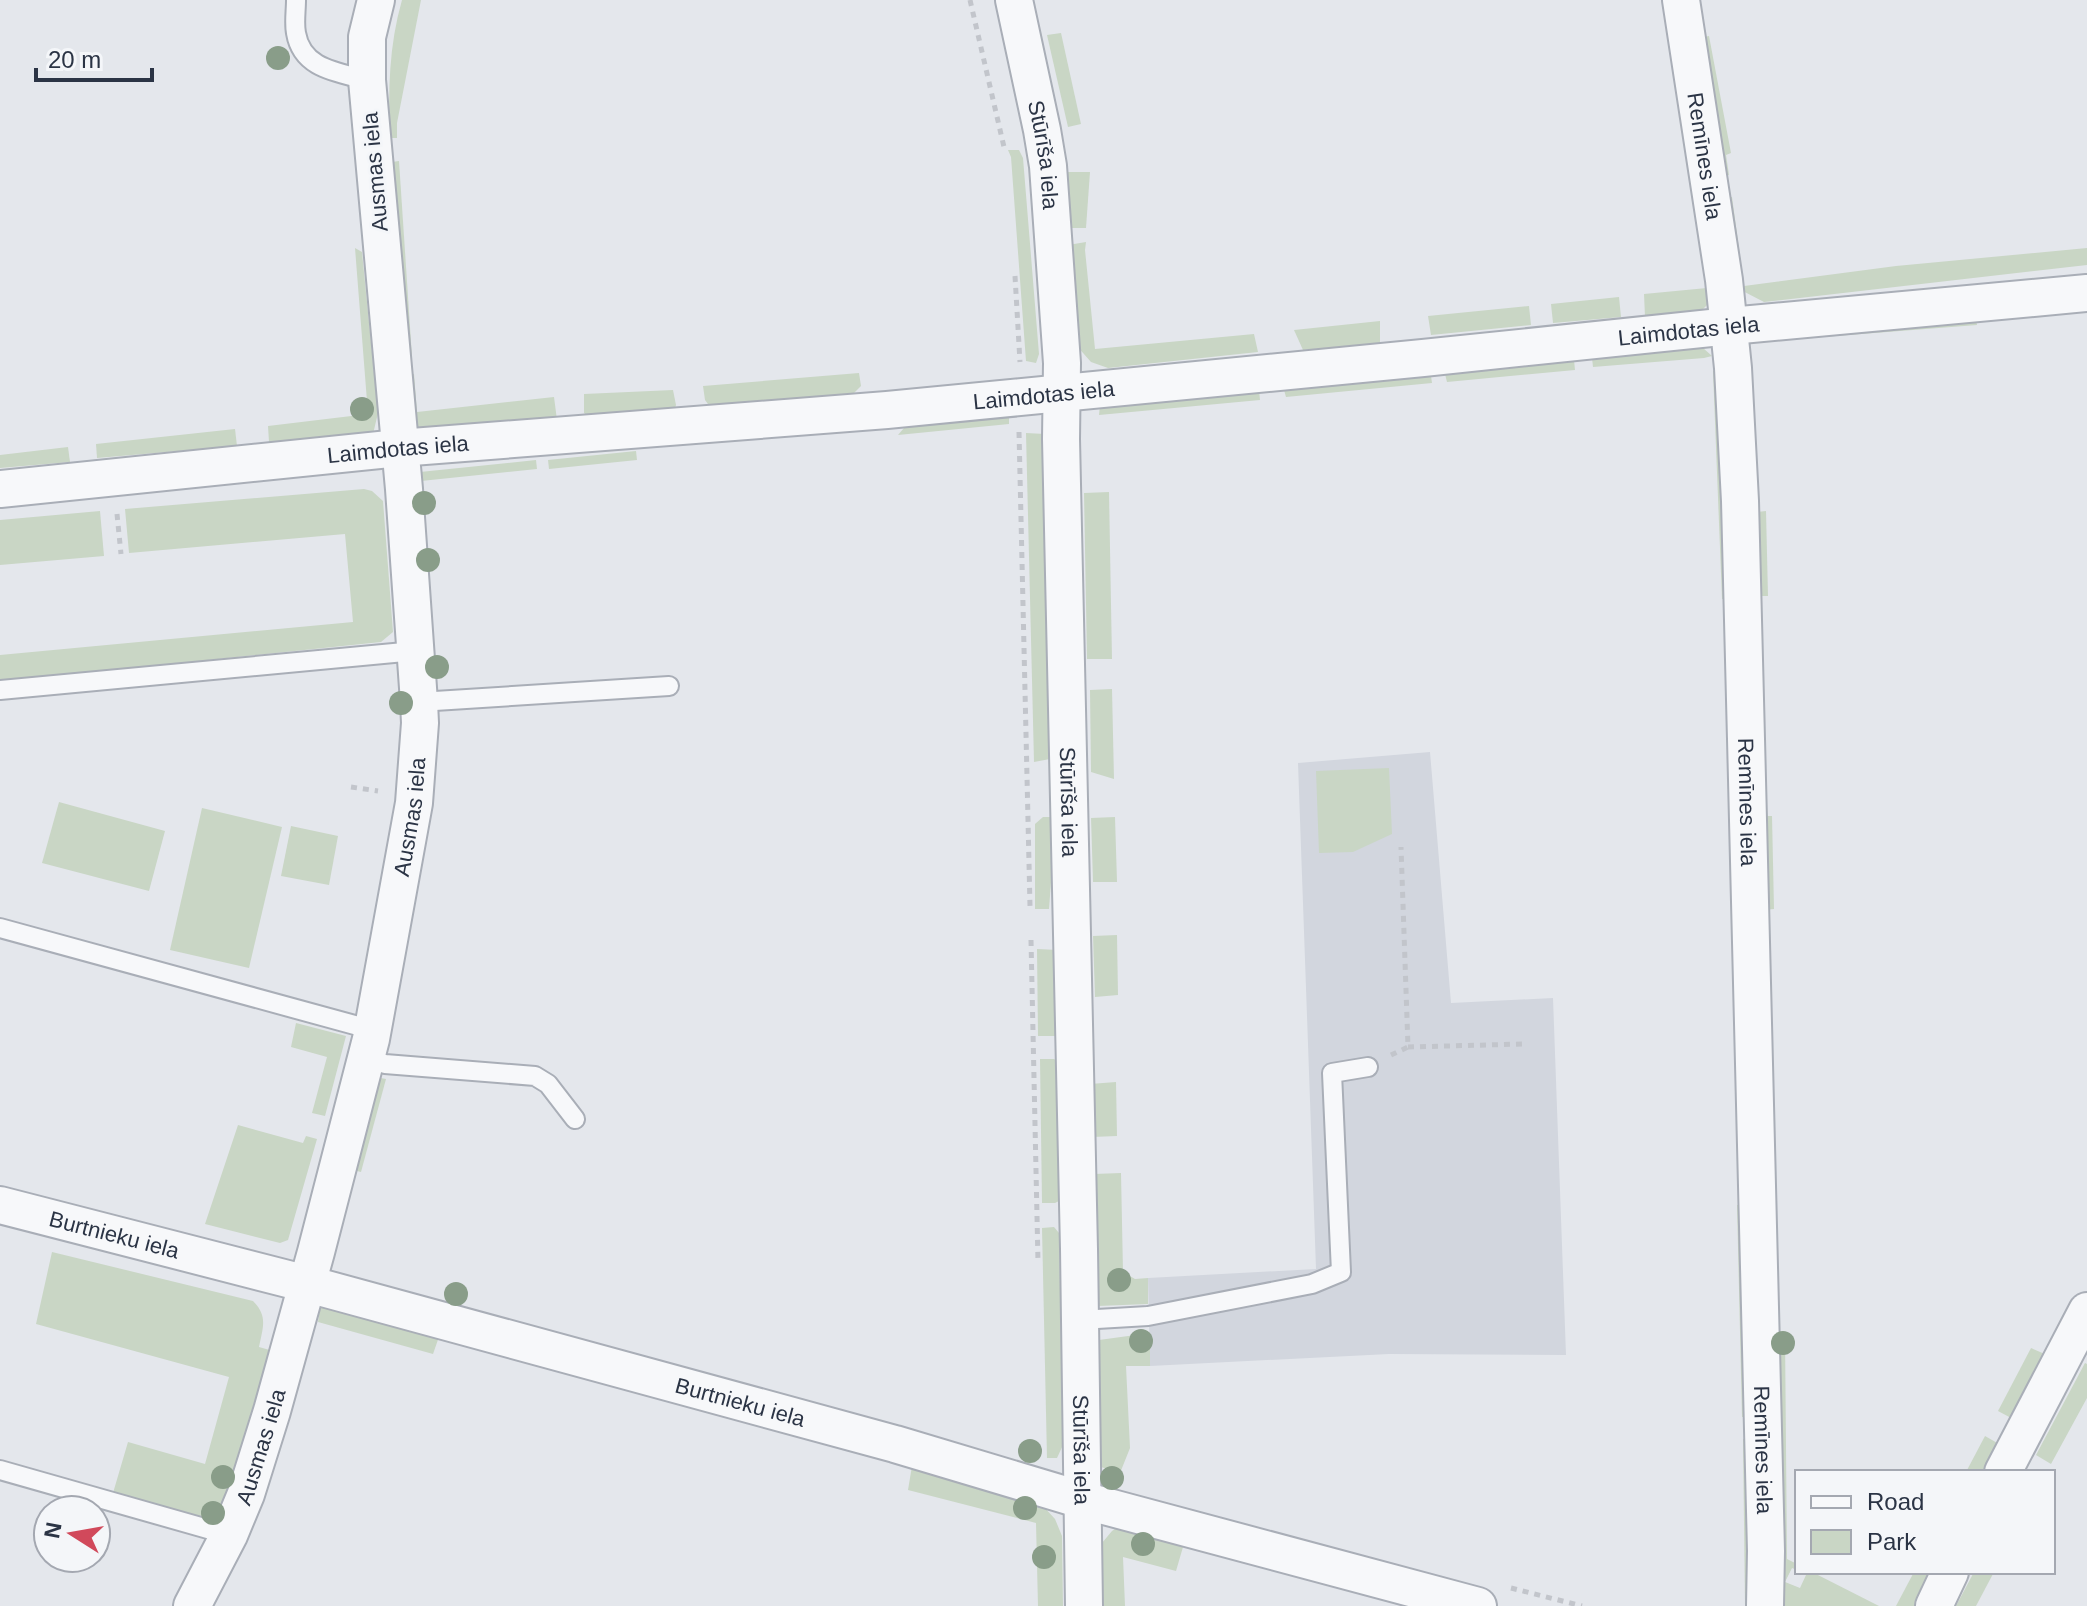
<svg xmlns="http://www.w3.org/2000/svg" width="2087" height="1606" font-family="Arial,sans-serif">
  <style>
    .built { fill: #d2d6de }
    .green { fill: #c9d6c5 }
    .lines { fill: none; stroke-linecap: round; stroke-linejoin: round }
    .lane-casing { stroke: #a9aeb7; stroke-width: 22 }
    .street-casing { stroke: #a9aeb7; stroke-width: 40 }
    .path { stroke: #c2c5cb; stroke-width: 5; stroke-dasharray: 6 6; stroke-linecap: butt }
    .lane { stroke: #f7f8fa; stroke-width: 18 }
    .street { stroke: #f7f8fa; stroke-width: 36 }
    .tree { fill: #899d89 }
    .labels { text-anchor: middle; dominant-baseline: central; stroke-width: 6; stroke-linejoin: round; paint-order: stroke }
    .street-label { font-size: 22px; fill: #2b3445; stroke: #f4f6f9 }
  </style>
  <rect width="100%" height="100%" fill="#e4e7ec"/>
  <polygon class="built" points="1430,752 1451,1003 1553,998 1566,1355 1389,1354 1150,1366 1148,1278 1316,1269 1298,763"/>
  <g class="green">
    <path d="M402 0H421L397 123V138H390C388 91 389 45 402 0Z"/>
    <polygon points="1061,33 1081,124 1068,127 1047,35"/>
    <polygon points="1709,36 1731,153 1726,155 1729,175 1720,177 1699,38"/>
    <polygon points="1008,150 1019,150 1023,158 1039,354 1036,363 1026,361 1011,157"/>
    <polygon points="399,161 412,357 407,357 392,162"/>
    <polygon points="1062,172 1090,172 1086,228 1069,228"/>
    <polygon points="1732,197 1744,286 1896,266 2087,248 2087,265 1764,302 1735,287 1723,198"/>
    <polygon points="1693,206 1698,206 1713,299 1702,310 1645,317 1644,294 1707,288"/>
    <polygon points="1086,242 1085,250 1095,349 1254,334 1258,352 1108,368 1091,362 1076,345 1068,245"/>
    <polygon points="355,248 362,252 378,413 373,434 269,442 268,426 368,414"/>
    <polygon points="1619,297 1621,317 1553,323 1551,304"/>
    <polygon points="1529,306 1531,325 1431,335 1428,316"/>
    <polygon points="1976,320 1977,325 1759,342 1758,337"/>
    <polygon points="1380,321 1380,343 1303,350 1294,330"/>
    <polygon points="1703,348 1712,356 1704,358 1593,367 1592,358"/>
    <polygon points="1574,360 1575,370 1447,382 1445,374"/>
    <polygon points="1713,371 1722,371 1728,599 1722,599"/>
    <polygon points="859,373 861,386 853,394 711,408 705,400 703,386"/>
    <polygon points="408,374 414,374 417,412 554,397 557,420 423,433 416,428"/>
    <polygon points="1431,376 1432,383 1286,397 1284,390"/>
    <polygon points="673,390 676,405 674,411 592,419 584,413 584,394"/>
    <polygon points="1259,390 1260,400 1099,415 1100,405"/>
    <polygon points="1009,412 1009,424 898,435 910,421"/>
    <polygon points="235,429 237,446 97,458 96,444"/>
    <polygon points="1026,433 1045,434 1050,759 1034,762"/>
    <polygon points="68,447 70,462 0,468 0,455"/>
    <polygon points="636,451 637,460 549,469 548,460"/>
    <polygon points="536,460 537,469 421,481 420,472"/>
    <polygon points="364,489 372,491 383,501 393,632 381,642 0,682 0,655 353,622 345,534 129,553 125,509"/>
    <polygon points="1109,492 1112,659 1087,659 1084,493"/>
    <polygon points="100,511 104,556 0,565 0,520"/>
    <polygon points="1766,511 1768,596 1758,596 1757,512"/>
    <polygon points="1112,689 1114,779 1091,772 1090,690"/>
    <polygon points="1389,768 1392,834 1353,852 1319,853 1316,771"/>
    <polygon points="59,802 165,831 149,891 42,863"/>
    <polygon points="202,808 282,827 249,968 170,950"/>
    <polygon points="1763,816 1772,816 1774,909 1764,910"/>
    <polygon points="1043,817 1056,817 1049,909 1035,909 1035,824"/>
    <polygon points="1115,817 1117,882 1093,882 1091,818"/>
    <polygon points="291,826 338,836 329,885 281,876"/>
    <polygon points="1117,935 1118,995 1095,997 1093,936"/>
    <polygon points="1037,949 1058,950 1061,1036 1038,1036"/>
    <polygon points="296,1023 346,1036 325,1116 312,1113 327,1057 291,1047"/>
    <polygon points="1040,1059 1054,1059 1060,1063 1063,1199 1055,1203 1042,1203"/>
    <polygon points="375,1077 386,1079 361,1172 349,1169"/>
    <polygon points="1116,1082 1117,1136 1092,1137 1090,1084"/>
    <polygon points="238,1125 303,1143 306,1136 317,1139 288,1240 280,1243 205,1224"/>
    <polygon points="1121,1173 1123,1272 1135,1279 1148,1278 1148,1304 1098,1306 1094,1174"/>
    <polygon points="1744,1204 1750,1417 1742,1417 1737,1205"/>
    <polygon points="1054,1227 1059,1233 1063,1445 1057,1458 1047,1458 1042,1228"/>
    <path d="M52 1252 253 1301C268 1316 263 1327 259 1347L273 1351 222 1523 113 1493 128 1442 205 1464 229 1377 36 1324Z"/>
    <polygon points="321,1301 441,1331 433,1354 318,1322"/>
    <polygon points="1773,1311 1779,1311 1779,1334 1785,1335 1787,1559 1797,1564 1797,1570 1792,1568 1785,1582 1800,1588 1806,1575 1801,1572 1812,1572 1879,1606 1776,1606"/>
    <polygon points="1150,1333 1150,1366 1126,1366 1130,1448 1120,1473 1101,1467 1099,1340"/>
    <polygon points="2031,1348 2047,1355 2013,1419 1998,1411"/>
    <polygon points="2085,1363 2087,1364 2087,1398 2051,1464 2036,1455"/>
    <polygon points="1985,1436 1999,1444 1984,1472 1966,1472"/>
    <polygon points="1743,1439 1751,1439 1753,1606 1745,1606"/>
    <polygon points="912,1466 1043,1506 1055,1519 1062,1536 1063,1606 1038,1606 1036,1523 908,1490"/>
    <polygon points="1118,1527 1183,1547 1176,1571 1123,1557 1125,1606 1103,1606 1102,1543 1112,1531"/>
    <polygon points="1914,1572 1933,1572 1915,1606 1896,1606"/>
    <polygon points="1974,1572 1994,1572 1976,1606 1956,1606"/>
  </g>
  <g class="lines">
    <g class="lane-casing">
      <g id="lane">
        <path d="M296 0C296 11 294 23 296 33 302 69 337 72 367 80"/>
        <polyline points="0,690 415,651"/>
        <polyline points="419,702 669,686"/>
        <polyline points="0,928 373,1030"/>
        <polyline points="366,1058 385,1064 535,1076 548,1084 575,1119"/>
        <polyline points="1080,1320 1148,1316 1312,1284 1341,1272 1332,1073 1368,1067"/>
        <polyline points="0,1470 229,1535"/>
      </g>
    </g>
    <g class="street-casing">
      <g id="street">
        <path id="s1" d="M1014 0 1042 130 1048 166 1062 363 1061 439 1079 1249 1084 1606"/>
        <path id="s2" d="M1681 0 1724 280 1733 368 1740 501 1746 739 1766 1551 1765 1606"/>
        <path id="s3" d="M0 489 399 448 887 410 1423 358 1730 326 2087 293"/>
        <path id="s4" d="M0 1205 319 1287 895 1444 1082 1500 1478 1606"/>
        <polyline points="2003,1472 2087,1311"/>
        <path id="s5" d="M192 1606 229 1535 246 1494 272 1411 316 1252 371 1039 414 803 420 723 419 702 404 489 367 80V37L376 0"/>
        <polyline points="1934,1606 1950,1572"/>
      </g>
    </g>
    <g class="path">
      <polyline points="970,0 1004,147"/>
      <polyline points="1015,276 1020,362"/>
      <polyline points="1019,432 1030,906"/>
      <polyline points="117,514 121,554"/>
      <polyline points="351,787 378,791"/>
      <polyline points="1031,940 1038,1262"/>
      <polyline points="1408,1047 1524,1044"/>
      <polyline points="1391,1055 1408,1047 1401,847"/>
      <polyline points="1511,1588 1582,1606"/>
    </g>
    <use href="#lane" class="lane"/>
    <use href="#street" class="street"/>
  </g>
  <g class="tree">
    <circle cx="278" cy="58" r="12"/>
    <circle cx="362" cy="409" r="12"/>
    <circle cx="424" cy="503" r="12"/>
    <circle cx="428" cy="560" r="12"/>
    <circle cx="437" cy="667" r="12"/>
    <circle cx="401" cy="703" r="12"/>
    <circle cx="1119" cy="1280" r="12"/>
    <circle cx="456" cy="1294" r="12"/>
    <circle cx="1141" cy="1341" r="12"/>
    <circle cx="1783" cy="1343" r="12"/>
    <circle cx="1030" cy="1451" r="12"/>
    <circle cx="223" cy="1477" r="12"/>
    <circle cx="1112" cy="1478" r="12"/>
    <circle cx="1025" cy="1508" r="12"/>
    <circle cx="213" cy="1513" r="12"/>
    <circle cx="1143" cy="1544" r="12"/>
    <circle cx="1044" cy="1557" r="12"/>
  </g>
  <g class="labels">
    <g class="street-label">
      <text stroke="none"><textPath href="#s1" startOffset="158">Stūrīša iela</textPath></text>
      <text stroke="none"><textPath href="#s2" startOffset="158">Remīnes iela</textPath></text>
      <text transform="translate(375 172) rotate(-95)">Ausmas iela</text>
      <text stroke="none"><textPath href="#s3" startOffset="1696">Laimdotas iela</textPath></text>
      <text stroke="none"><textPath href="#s3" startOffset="1048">Laimdotas iela</textPath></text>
      <text stroke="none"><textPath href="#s3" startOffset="400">Laimdotas iela</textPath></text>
      <text stroke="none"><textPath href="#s1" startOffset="806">Stūrīša iela</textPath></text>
      <text stroke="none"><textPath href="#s2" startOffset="806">Remīnes iela</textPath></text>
      <text stroke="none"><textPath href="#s5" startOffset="822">Ausmas iela</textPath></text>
      <text stroke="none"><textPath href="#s4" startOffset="118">Burtnieku iela</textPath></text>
      <text stroke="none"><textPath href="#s4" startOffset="766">Burtnieku iela</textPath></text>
      <text stroke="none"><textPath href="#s5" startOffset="174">Ausmas iela</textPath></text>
      <text stroke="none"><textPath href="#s1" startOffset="1454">Stūrīša iela</textPath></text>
      <text stroke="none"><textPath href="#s2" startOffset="1454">Remīnes iela</textPath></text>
    </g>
  </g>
  <rect x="1795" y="1470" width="260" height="104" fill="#f4f6f9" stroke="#a4a8b1" stroke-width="2"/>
  <rect x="1811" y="1496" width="40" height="12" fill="#f7f8fa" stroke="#a4a8b1" stroke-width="2"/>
  <text x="1867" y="1510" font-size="24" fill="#2b3445">Road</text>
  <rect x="1811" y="1530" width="40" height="24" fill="#c9d6c5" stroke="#a4a8b1" stroke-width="2"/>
  <text x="1867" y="1550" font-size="24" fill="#2b3445">Park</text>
  <g transform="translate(72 1534) rotate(281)"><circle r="38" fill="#f4f6f9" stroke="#a4a8b1" stroke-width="2"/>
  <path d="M0-6L14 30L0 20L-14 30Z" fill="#d1495b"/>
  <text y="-12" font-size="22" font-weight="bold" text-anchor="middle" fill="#2b3445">N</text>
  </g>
  <path d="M36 68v12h116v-12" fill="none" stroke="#2b3445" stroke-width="4"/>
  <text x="48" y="68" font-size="24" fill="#2b3445" stroke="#f4f6f9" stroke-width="6" paint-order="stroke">20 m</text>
</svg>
